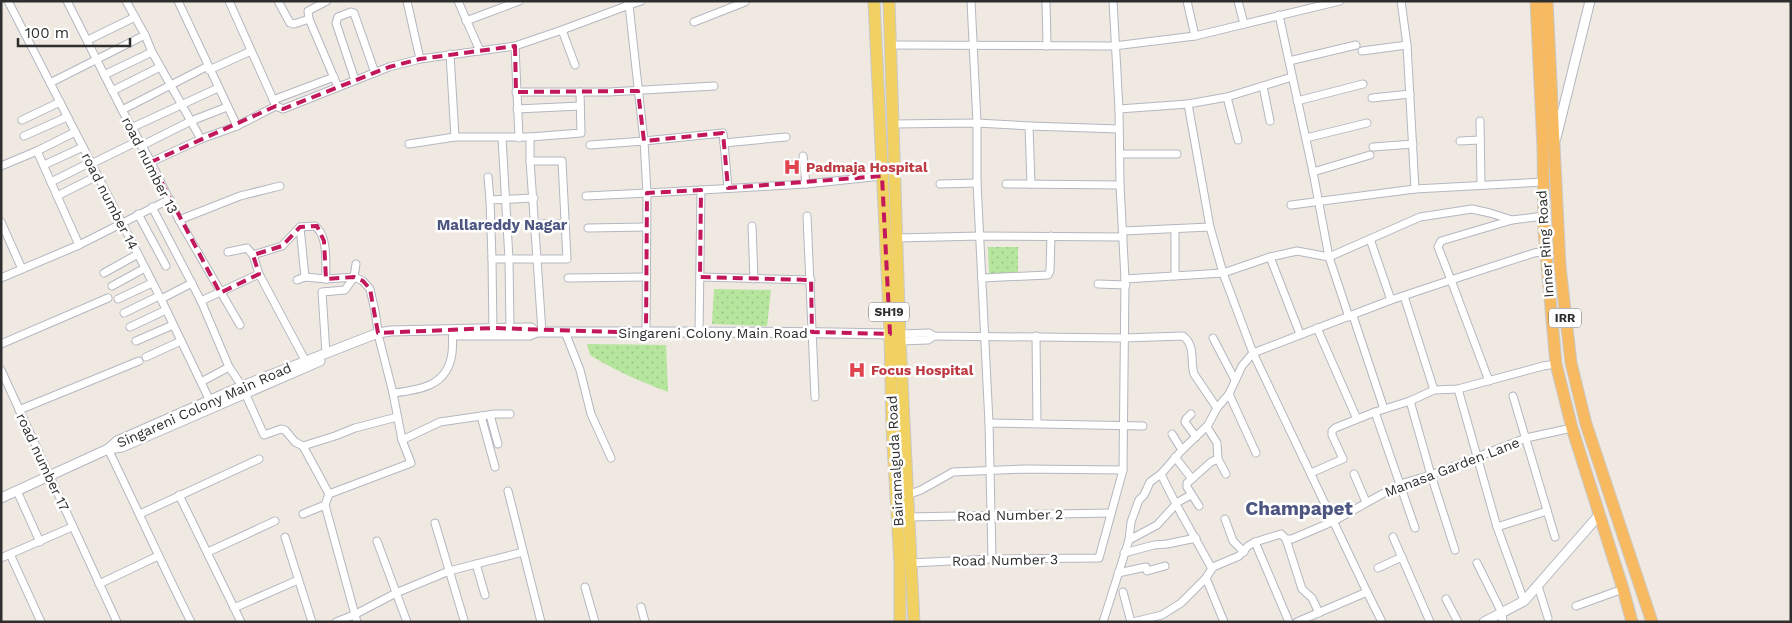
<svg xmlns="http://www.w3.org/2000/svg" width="1792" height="623" font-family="'Work Sans',sans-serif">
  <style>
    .grass { fill: url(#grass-dots) }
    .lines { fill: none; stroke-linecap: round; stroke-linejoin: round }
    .minor-casing { stroke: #b4b7c1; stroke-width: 9 }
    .tertiary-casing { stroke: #b4b7c1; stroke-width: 11 }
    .primary-casing { stroke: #c9c9c9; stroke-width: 13 }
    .trunk-casing { stroke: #c9c9c9; stroke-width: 13 }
    .minor { stroke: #fff; stroke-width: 7 }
    .tertiary { stroke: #fff; stroke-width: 9 }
    .primary { stroke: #f2d163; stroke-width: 11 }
    .trunk { stroke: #f8ba60; stroke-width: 11 }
    .marked { fill: none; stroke: #c2185b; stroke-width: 4; stroke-dasharray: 10 6; stroke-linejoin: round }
    .labels { text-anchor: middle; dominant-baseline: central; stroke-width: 5; stroke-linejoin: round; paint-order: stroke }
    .shield { fill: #fff; stroke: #6d6d6d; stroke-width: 1 }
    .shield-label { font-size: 12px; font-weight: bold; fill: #2e2e2e }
    .street-label { font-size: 14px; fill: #2e2e2e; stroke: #fff }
    .health-label { font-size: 14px; font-weight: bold; fill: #be3a42; stroke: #fff; text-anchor: start }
    .neighbourhood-label { font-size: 15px; font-weight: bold; fill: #4d5680; stroke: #fff }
    .district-label { font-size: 19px; font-weight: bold; fill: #4d5680; stroke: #fff }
  </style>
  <defs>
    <pattern id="grass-dots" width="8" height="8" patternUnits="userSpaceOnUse" patternTransform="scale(1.25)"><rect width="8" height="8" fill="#b6e59e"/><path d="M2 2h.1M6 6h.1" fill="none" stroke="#9dc588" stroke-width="1.8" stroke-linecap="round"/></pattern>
  </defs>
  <rect width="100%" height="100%" fill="#efe9e1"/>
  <g class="grass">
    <polygon points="988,247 1018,247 1018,273 989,273"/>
    <polygon points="714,289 771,290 767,326 712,324"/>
    <path d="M587 344 666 345 668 392C640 381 615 371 590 355Z"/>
  </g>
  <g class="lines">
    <g class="minor-casing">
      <g id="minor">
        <polyline points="8,1 161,299 210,401"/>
        <polyline points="67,1 122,110 151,162 179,220 240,325"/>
        <polyline points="126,1 145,35 152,52 201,139"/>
        <polyline points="178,1 237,126"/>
        <polyline points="229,1 276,106"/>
        <polyline points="278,1 290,23 294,24 309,19 338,87"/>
        <polyline points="407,1 420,59"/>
        <polyline points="458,1 480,51"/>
        <polyline points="971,1 977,123 977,183 989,423"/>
        <polyline points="1046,1 1047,46"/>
        <polyline points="1113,1 1119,109 1120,185 1125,279"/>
        <polyline points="1187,1 1195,36"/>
        <polyline points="1238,1 1244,24"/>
        <polyline points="1401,1 1407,45 1415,189"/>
        <polyline points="628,2 629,5 641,1"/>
        <polyline points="1279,15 1313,172 1329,257 1349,317"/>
        <polyline points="309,19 308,11 327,1"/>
        <polyline points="466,21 519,1"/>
        <polyline points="694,22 745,2"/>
        <polyline points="562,30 575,65"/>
        <polyline points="88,40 135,17"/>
        <polyline points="890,45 1114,46 1195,36 1340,1"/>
        <polyline points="515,46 562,30 629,5 644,141 723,133 724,143 786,137"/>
        <polyline points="1362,51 1407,45"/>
        <polyline points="450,54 455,137"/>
        <polyline points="1289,61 1356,45"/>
        <polyline points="209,70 251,51"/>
        <polyline points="104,75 152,52"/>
        <polyline points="355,80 336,23 338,17 351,12 354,13 375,73"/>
        <polyline points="50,83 145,35"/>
        <polyline points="1263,86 1270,121"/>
        <polyline points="112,91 160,67"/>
        <polyline points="516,92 609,92 714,86"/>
        <polyline points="1227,97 1238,140"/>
        <polyline points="1372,98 1410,94"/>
        <polyline points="273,100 334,77"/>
        <polyline points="1297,101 1363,84"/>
        <polyline points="1188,104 1227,97 1292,77"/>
        <polyline points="517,109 580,106"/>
        <polyline points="1119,109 1188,104 1210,227"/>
        <polyline points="122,110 208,66"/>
        <polyline points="22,120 60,102"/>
        <polyline points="1480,121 1481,185"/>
        <polyline points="892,124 977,123 1029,126 1031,184"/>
        <polyline points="1029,126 1119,129"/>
        <polyline points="131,128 218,88"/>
        <polyline points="24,136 67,117"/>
        <polyline points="530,137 581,133 580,92"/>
        <polyline points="502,138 509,259 510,328"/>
        <polyline points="1306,138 1367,123"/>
        <polyline points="1460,141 1480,140"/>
        <polyline points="724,143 728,188"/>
        <polyline points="409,144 455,137 530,137 530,161 537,259 492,259 493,332"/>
        <polyline points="141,146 191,121 227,107"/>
        <polyline points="1373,147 1413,144"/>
        <polyline points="37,151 75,132"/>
        <polyline points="1120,154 1177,154"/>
        <polyline points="530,161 562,161 567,259 537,259 542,332"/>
        <polyline points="151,162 201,139 237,126 276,106 283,109 389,67 420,59 515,46 519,138"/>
        <polyline points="91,164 138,141"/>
        <polyline points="44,165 83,147"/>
        <polyline points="1,166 37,151 79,245"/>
        <polyline points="1313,172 1370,155"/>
        <polyline points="488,177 490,200"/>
        <polyline points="51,182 91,162"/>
        <polyline points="806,184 882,176"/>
        <polyline points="940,184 977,183"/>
        <polyline points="1006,184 1120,185"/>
        <polyline points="701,190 806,184 803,156"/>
        <polyline points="57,196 97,176"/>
        <polyline points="586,196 647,193 644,141 590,145"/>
        <polyline points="1291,205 1415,189 1543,182"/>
        <polyline points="152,207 201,301 229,367 242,386"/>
        <polyline points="138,214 166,266"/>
        <polyline points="807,216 815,397"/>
        <polyline points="179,220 240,196 280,186"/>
        <polyline points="1512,220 1441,241 1438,247 1451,280 1534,253 1546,251"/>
        <polyline points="1,222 22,269"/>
        <polyline points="534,224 565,224"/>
        <polyline points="752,226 754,279"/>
        <polyline points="300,227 305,277"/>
        <polyline points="588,228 646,227"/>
        <polyline points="1175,229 1175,276"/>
        <polyline points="1123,231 1210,227 1223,273 1270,257 1300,334"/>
        <polyline points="897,238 980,236 1123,237"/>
        <polyline points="1370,239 1391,300"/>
        <path d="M228 252 247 248 253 255 282 246 300 227 315 226C329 237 325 263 326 279"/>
        <polyline points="253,255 259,274 305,360"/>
        <polyline points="1270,257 1297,251 1329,257 1420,217 1472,209 1490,213 1512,220 1544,216"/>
        <polyline points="492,259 490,200 534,198"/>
        <polyline points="104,273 138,254"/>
        <polyline points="700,277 811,280"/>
        <polyline points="1,278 79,245 170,199"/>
        <polyline points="568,278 646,277"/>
        <polyline points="982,278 1048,275 1050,271 1051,236"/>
        <polyline points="297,280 305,277 326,279 354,277 363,281 370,289 375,311 379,338 393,393 402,440 411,463 329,494 325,505 357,622"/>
        <polyline points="1098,284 1126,285"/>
        <polyline points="112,286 145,268"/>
        <polyline points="1404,296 1434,390"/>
        <polyline points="118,299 152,283"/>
        <polyline points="161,299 192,283"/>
        <polyline points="201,301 259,274"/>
        <polyline points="124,313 159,296"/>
        <polyline points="1353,316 1384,409"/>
        <polyline points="130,327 166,310"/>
        <polyline points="1317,328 1357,419"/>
        <polyline points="565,332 580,370 591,414 611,458"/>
        <polyline points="646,333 647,193 701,190 699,333"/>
        <path d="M900 334 929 333 934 336 1124 338 1183 336C1196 346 1190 361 1194 374L1217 408"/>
        <polyline points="1036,336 1037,423"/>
        <polyline points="1213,338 1235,380"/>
        <polyline points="136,341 173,325"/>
        <polyline points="900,341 928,340 934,336"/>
        <polyline points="1,344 108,298"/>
        <polyline points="326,354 322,292 345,290 354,277 356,264"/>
        <polyline points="146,357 181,341"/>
        <polyline points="1,370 117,622"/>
        <polyline points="201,382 229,367"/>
        <polyline points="1458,389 1497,527 1524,601"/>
        <polyline points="245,393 264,435 281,429 285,430 295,442 303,446 335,436 355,428 397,417"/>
        <path d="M393 393C420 390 448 386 452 353 453 346 452 337 453 330"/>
        <polyline points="1229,394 1256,453"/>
        <polyline points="1513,396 1555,537"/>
        <polyline points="1410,401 1434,390 1458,389 1543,366 1556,364"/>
        <polyline points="19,410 139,361"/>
        <polyline points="1375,412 1415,528"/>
        <polyline points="1191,414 1186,419 1185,422 1196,437"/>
        <polyline points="490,415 498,444"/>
        <polyline points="481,416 495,467"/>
        <polyline points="1207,427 1217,443 1218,459 1226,474"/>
        <polyline points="1172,434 1182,450"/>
        <polyline points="402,440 440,422 495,414 510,414"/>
        <polyline points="303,446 329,494"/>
        <path d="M108 449C136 506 162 565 191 622"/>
        <polyline points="1175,457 1192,479 1187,483 1187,487 1199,506"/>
        <polyline points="1311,473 1343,459 1332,435 1332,431 1335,428 1375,412 1410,401 1431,475 1455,550"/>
        <path d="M1161 474C1176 507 1195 537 1212 569"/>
        <polyline points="1354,474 1366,502"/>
        <polyline points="1192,479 1211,462 1218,459"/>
        <polyline points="17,491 40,542"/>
        <polyline points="508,491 541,622"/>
        <polyline points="179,495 241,622"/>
        <polyline points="907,495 921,490 953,472 1025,469 1123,470"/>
        <polyline points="140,514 259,459"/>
        <polyline points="303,514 325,505"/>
        <polyline points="908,517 1111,513"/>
        <polyline points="1225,519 1233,541 1244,552"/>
        <polyline points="435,523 464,620"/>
        <polyline points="1497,527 1547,511"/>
        <polyline points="285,537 312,622"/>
        <polyline points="1393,537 1430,622"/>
        <polyline points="1286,539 1302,589 1312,598 1319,613"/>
        <polyline points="1129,540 1157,525 1178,502 1191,495"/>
        <polyline points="377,541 407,622"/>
        <polyline points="1255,542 1289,622"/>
        <polyline points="208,552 275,521"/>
        <polyline points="1124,553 1154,545 1167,544 1196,538"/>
        <polyline points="10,554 41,622"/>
        <polyline points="1,558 72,527"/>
        <polyline points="992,559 989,423 1143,426"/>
        <polyline points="910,563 992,559 1099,558 1123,470 1125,279 1223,273 1253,353 1391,300 1451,280 1489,381"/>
        <polyline points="1477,563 1502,613 1503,622"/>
        <polyline points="476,564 485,595"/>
        <polyline points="1378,568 1402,557"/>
        <polyline points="1118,573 1146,567 1147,571 1165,566"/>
        <polyline points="1206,578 1224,622"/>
        <polyline points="99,584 158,556"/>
        <polyline points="1538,586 1548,618"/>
        <polyline points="585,587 595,622"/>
        <polyline points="1123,592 1131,622"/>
        <polyline points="1446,599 1458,622"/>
        <polyline points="1576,606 1623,589"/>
        <polyline points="641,607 645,622"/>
        <polyline points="234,608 298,580"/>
        <polyline points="336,622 354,615 396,593 449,571 523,552"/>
        <polyline points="1103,622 1129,540 1131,522 1139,500 1144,495 1150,482 1161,474 1182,450 1208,425 1217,408 1229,394 1242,366 1253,353 1367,592 1382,622"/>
        <polyline points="1133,622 1162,615 1181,603 1206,578 1213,567 1239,556 1248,546 1255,542 1281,534 1286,539 1292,539 1334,521 1400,484 1431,475 1526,438 1572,428"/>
        <polyline points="1297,622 1367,592"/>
      </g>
    </g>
    <g class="tertiary-casing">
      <g id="tertiary">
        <polyline points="1556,138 1590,1"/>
        <polyline points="456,335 530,335 536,332"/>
        <polyline points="108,449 122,447 145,437 320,361"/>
        <path d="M1 498 108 449 117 441 242 386 378 333 391 331 525 328H531L536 332C654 332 772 331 890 334"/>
        <polyline points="1484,622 1524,601 1600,514"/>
      </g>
    </g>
    <g class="primary-casing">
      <g id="primary">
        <polyline points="874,1 890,333 892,428 900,563 900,622"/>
        <polyline points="889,1 900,341 914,622"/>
      </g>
    </g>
    <g class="trunk-casing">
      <g id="trunk">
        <polyline points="1536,1 1543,148 1544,231 1556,364 1572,428 1623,589 1632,622"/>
        <polyline points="1547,1 1560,266 1571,363 1586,424 1652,622"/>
      </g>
    </g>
    <use href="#minor" class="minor"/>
    <use href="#tertiary" class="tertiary"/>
    <use href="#primary" class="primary"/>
    <use href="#trunk" class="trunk"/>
  </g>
  <path class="marked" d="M515 46 516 92 638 91 644 141 723 133 728 188 882 176 890 334 812 332 811 280 700 277 701 190 647 193 646 333 493 328 378 333 370 289 363 281 354 277 326 279 324 241 317 226 300 227 282 246 253 255 259 274 220 293 151 162 276 106 283 109 389 67 420 59Z"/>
  <defs>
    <g id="hospital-bare" transform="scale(1.35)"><path d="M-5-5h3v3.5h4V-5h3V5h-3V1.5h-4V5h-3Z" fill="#e0444e" stroke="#fff" stroke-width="2.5" paint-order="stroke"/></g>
  </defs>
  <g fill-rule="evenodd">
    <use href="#hospital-bare" x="792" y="167"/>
    <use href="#hospital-bare" x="857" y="370"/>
  </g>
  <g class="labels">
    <g class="shield">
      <rect x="869" y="302.5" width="40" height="19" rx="4"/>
      <rect x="1549" y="308.5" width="32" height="19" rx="4"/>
    </g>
    <g class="shield-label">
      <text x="889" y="312">SH19</text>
      <text x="1565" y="318">IRR</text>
    </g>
    <g class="street-label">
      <text transform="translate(150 165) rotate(63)">road number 13</text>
      <text transform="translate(110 201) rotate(63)">road number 14</text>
      <text transform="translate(1545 244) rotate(-94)">Inner Ring Road</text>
      <text x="713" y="333">Singareni Colony Main Road</text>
      <text transform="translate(204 405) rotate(-24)">Singareni Colony Main Road</text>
      <text transform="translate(895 461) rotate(-93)">Bairamalguda Road</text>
      <text transform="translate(43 462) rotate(65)">road number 17</text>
      <text transform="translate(1452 467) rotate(-21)">Manasa Garden Lane</text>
      <text transform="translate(1010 515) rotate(-1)">Road Number 2</text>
      <text transform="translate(1005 560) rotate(-1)">Road Number 3</text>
    </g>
    <g class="health-label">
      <text x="806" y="167">Padmaja Hospital</text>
      <text x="871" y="370">Focus Hospital</text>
    </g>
    <g class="neighbourhood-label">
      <text x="502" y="225">Mallareddy Nagar</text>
    </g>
    <g class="district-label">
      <text x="1299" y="508">Champapet</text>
    </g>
  </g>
  <rect width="1792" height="623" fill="none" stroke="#2e2e2e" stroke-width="5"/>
  <path d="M18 38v8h112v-8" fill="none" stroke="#2e2e2e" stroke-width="2.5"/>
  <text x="25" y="38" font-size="15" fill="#2e2e2e" stroke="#ffffff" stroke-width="4" paint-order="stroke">100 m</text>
</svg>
